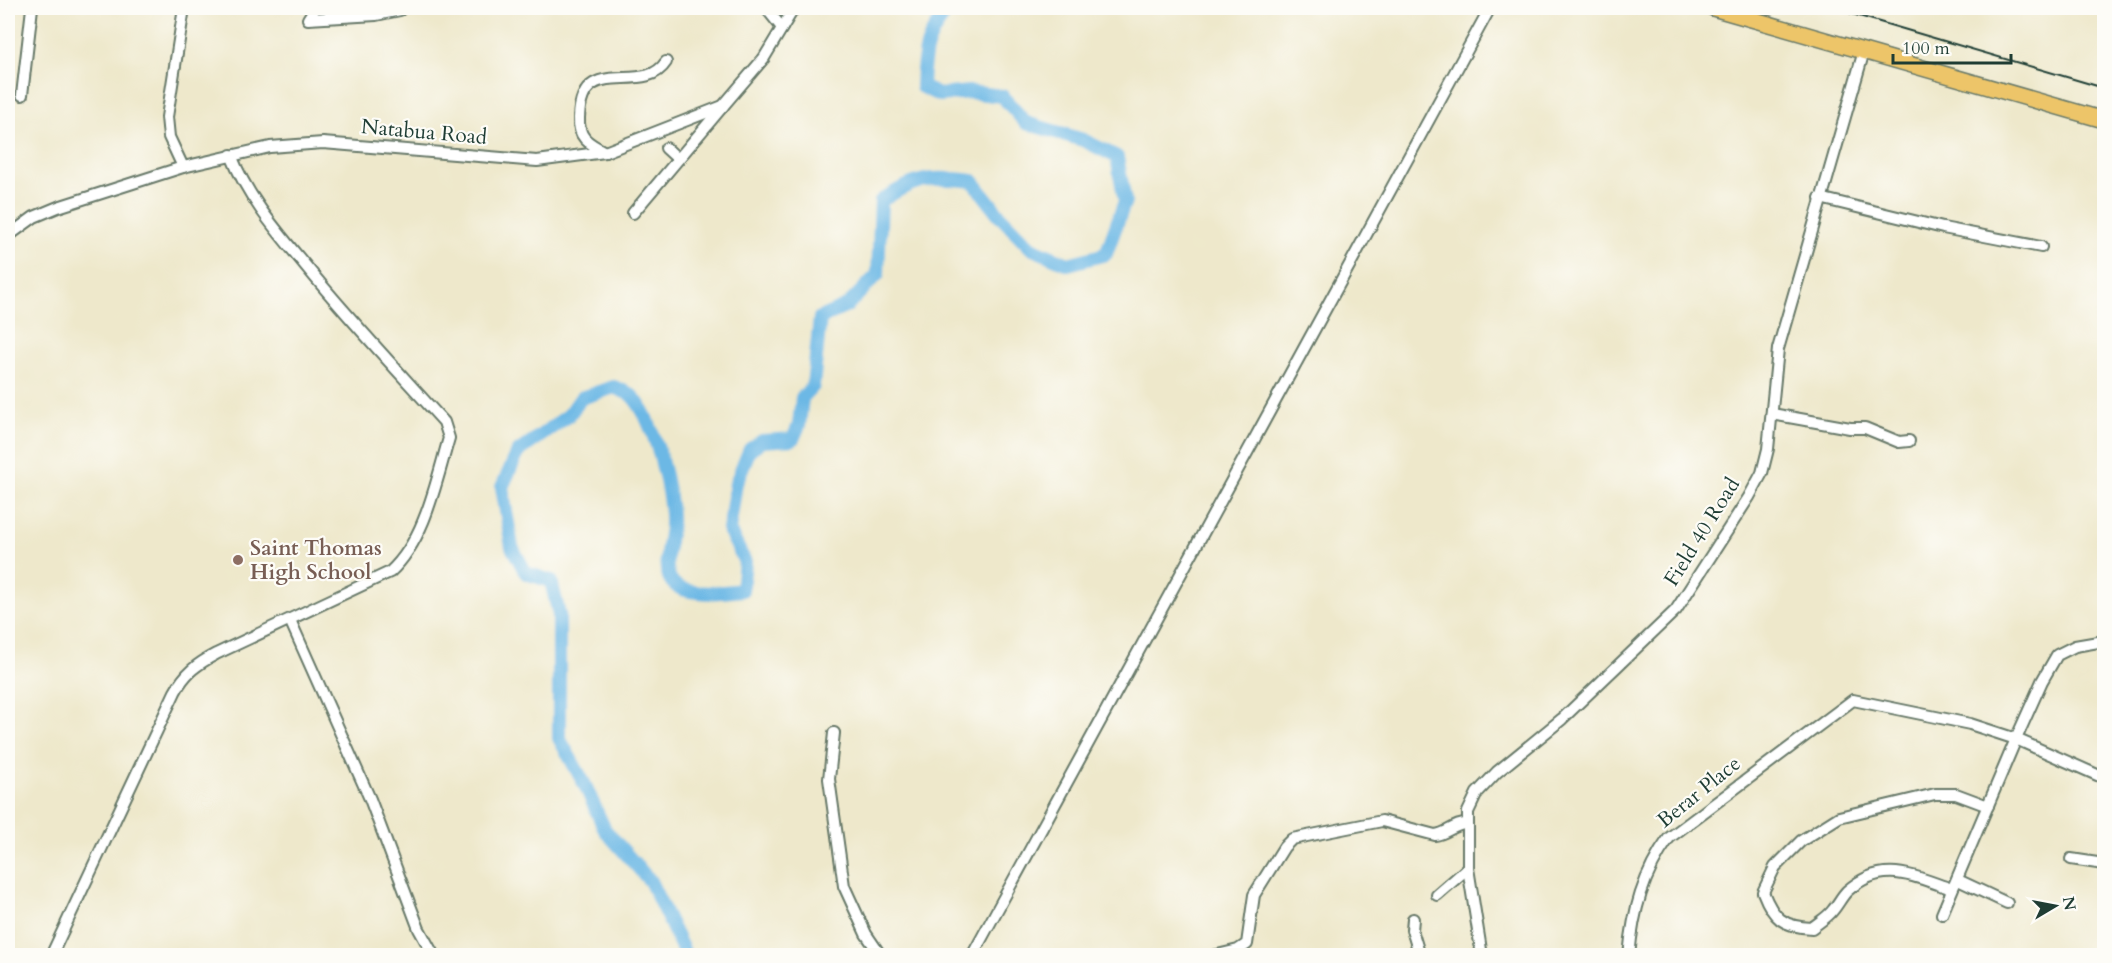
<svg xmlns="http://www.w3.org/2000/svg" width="2112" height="963" font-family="Cardo,serif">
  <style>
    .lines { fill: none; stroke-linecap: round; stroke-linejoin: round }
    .river { stroke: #6cb8e5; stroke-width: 14 }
    .minor-casing { stroke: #677969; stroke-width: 14 }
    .highway-casing { stroke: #677969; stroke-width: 18 }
    .minor { stroke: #fff; stroke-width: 10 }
    .highway { stroke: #edc569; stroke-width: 15 }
    .rail { stroke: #1f3d34; stroke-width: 2 }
    .education-dot { fill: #8d6e63; stroke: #fdfcf7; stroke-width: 2 }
    .labels { text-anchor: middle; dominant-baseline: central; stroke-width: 4.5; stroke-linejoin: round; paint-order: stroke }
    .street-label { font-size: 21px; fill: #1f3d34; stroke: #fdfcf7 }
    .education-label { font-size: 21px; font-weight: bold; fill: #785e54; stroke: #fdfcf7; text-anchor: start }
  </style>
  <rect width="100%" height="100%" fill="#fdfcf7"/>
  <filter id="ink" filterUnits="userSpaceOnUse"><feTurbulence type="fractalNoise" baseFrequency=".0167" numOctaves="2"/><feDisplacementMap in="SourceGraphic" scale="12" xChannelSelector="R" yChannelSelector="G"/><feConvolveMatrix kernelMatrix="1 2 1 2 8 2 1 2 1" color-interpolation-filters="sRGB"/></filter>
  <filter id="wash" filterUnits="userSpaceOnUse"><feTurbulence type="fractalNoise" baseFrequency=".008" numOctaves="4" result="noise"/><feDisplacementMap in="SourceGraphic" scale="24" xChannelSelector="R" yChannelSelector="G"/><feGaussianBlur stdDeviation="1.35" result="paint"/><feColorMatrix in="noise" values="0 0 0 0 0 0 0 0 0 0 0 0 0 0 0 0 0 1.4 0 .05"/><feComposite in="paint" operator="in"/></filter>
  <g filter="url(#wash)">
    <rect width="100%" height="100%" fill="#eee8cb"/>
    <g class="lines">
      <path class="river" d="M686 956 650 881 605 830 584 783 559 738V614L551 581 526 573 512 547 502 487 518 452 569 415 581 398 614 387C620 390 627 392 631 395 654 417 673 495 671 526 670 543 658 575 678 587 694 596 724 592 742 590L745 562 729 530 736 483 750 449 762 441 793 439 799 425 802 398 813 386 820 318 847 306 878 274 881 201C916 177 932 176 973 181L1000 216 1031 248 1068 264 1106 254 1125 201 1117 157 1083 140 1026 123 1002 96 969 92 939 95 922 87C923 52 927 34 950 8"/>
    </g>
  </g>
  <g filter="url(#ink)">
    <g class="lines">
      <g class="minor-casing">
        <g id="minor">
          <polyline points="315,8 308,19 376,15 400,10"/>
          <polyline points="766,8 782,28"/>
          <polyline points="22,95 32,8"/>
          <polyline points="666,148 678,159"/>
          <path d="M605 152C588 143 578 138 579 118 581 51 643 98 666 62"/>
          <polyline points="183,167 169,137 167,117 184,8"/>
          <polyline points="1820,198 1943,228 2041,247"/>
          <polyline points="633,213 723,106"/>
          <polyline points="8,236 34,217 58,207 183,167 270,147 323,143 537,161 605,152 723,106 764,58 794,8"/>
          <polyline points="1772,414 1850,428 1865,428 1899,442 1909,441"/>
          <polyline points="290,620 370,799 419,929 434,956"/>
          <polyline points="834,733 829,779 844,886 866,934 881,956"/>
          <polyline points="2071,859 2104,864"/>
          <polyline points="1958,880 2007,903"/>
          <path d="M1952 889C1912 876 1883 859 1847 891 1842 896 1838 904 1833 910 1828 917 1819 922 1812 928 1783 927 1773 918 1763 892L1775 867 1801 841 1839 817 1935 794H1956L1988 806"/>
          <polyline points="1437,895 1468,868"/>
          <polyline points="1942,914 2016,739 2042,681 2057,655 2075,646 2104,641"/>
          <polyline points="1413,919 1412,930 1420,956"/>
          <path d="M51 956 175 692C185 673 197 664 216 654L390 572C425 540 436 482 449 438L444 422C397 370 349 319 305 265 276 230 248 198 231 155"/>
          <polyline points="972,956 1490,8"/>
          <path d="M1213 956 1238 950 1247 944 1254 895 1284 847 1292 839 1382 821 1435 835C1447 834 1455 823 1467 824"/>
          <polyline points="1482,956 1468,868 1468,812 1477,793 1497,772 1562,719 1676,610 1749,497 1762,473 1768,449 1778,349 1864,51"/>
          <path d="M1629 956C1633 911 1643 874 1669 838L1853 700 1970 724 2016 739 2104 778"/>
        </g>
      </g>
      <g class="highway-casing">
        <polyline id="highway" points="1713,8 2104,120"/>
      </g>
      <use href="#minor" class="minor"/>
      <use href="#highway" class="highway"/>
      <polyline class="rail" points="1832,8 2104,88"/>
    </g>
  </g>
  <circle class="education-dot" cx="238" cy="560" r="6"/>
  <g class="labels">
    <g class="street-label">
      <text transform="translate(424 132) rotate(5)">Natabua Road</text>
      <text transform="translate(1702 532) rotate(-58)">Field 40 Road</text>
      <text transform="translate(1699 792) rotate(-39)">Berar Place</text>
    </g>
    <g class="education-label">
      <text x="250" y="548">Saint Thomas<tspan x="250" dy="24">High School</tspan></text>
    </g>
  </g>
  <rect width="2112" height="963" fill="none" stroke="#fdfcf7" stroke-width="30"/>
  <g transform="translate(2055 906) rotate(80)" stroke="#fdfcf7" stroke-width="4.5" paint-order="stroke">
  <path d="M0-4.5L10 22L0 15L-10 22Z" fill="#1f3d34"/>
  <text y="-9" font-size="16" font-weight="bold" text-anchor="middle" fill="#1f3d34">N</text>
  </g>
  <path d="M1893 54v9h118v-9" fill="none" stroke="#1f3d34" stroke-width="3"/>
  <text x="1902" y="54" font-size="18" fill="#1f3d34" stroke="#fdfcf7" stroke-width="4.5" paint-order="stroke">100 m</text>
</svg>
